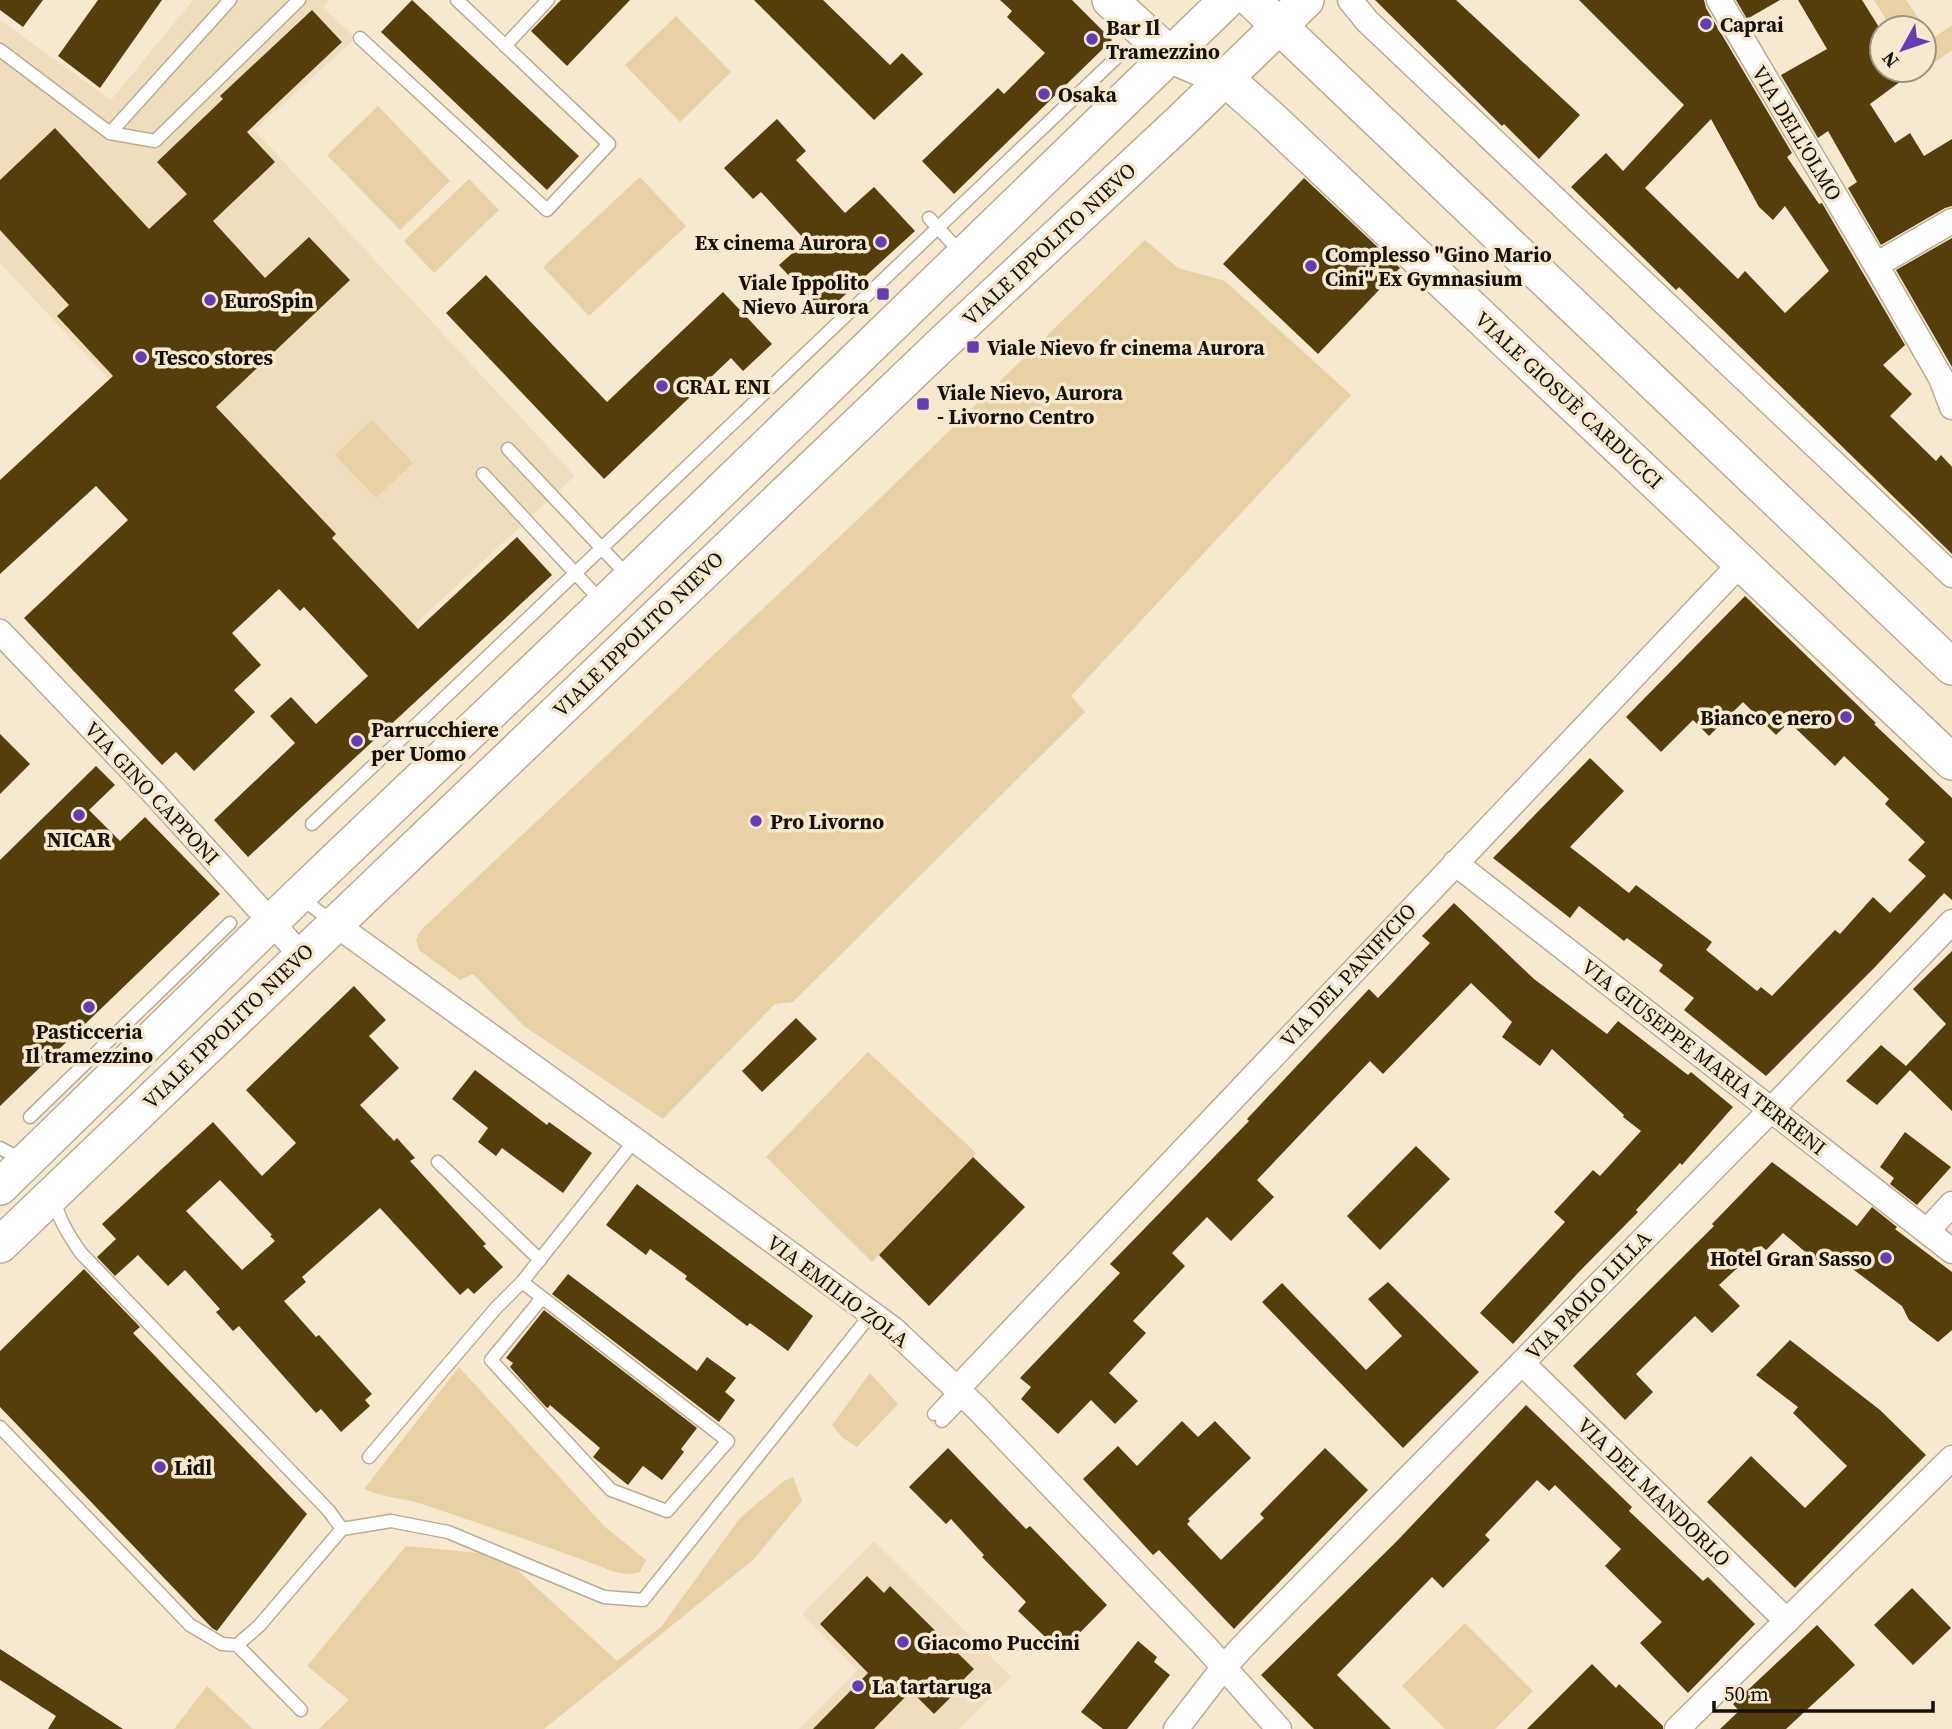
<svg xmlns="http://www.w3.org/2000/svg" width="1952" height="1729" font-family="'Source Serif 4',serif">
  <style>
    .built { fill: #efdebd }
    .green { fill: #e7d1a5 }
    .building { fill: #543e0c; fill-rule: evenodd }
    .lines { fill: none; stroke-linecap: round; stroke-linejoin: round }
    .lane-casing { stroke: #baad94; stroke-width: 15 }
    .street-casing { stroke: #baad94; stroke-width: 27 }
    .secondary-casing { stroke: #baad94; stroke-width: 38 }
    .lane { stroke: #fff; stroke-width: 12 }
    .street { stroke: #fff; stroke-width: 24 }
    .secondary { stroke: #fff; stroke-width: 35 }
    .poi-dot { fill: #643cb4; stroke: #f7e9cf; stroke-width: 2.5 }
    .labels { text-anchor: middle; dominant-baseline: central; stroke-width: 7; stroke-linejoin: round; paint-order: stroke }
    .poi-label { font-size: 21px; font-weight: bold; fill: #161108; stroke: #f7e9cf; text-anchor: start }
    .street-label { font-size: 21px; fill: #161108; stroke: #f7e9cf }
  </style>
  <rect width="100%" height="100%" fill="#f7e9cf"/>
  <g class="built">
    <polygon points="193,0 330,0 323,8 356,38 254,130 575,476 374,662 0,263 0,20 111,100"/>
    <polygon points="874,1541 1011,1677 959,1729 799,1729 858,1670 802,1614"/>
  </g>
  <g class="green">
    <polygon points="1874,0 1906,0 1932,39 1952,25 1952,50 1924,70 1924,28 1891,28"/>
    <polygon points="676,16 731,72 680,122 625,65"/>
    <polygon points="378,106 450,181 400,230 327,155"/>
    <polygon points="640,177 686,226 589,316 543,267"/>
    <polygon points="469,179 499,210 434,273 404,241"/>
    <polygon points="1145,240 1178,268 1225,281 1351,395 1071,696 1085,712 793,1002 775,1004 663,1119 524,1026 473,974 460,980 419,950 416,940 421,930 872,506"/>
    <polygon points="372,420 413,463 376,498 335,455"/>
    <polygon points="868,1052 976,1153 872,1262 766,1157"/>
    <path d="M459 1367 605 1527 646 1560 640 1572C627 1576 614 1573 602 1567 542 1545 482 1524 422 1504 402 1498 382 1497 364 1489Z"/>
    <polygon points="870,1373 898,1404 857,1447 843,1438 832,1425"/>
    <polygon points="793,1477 802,1501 754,1559 544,1729 319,1729 349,1700 307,1666 406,1546 501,1555 617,1661 661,1627 740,1518 784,1481"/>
    <polygon points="1465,1623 1533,1691 1495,1729 1445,1729 1402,1686"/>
    <polygon points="207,1686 253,1729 174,1729"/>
  </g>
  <g class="building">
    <polygon points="0,0 43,0 23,27 0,10"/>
    <polygon points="98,0 162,0 100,88 58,56"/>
    <polygon points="412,0 579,156 547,190 381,32"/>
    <polygon points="561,0 630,0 567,66 531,31"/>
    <polygon points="754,0 823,0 890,65 902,53 923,74 874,120"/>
    <polygon points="1000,0 1072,0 1112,40 954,194 922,161 998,88 1004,94 1045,53 1007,17 1012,11"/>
    <polygon points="1375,0 1456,0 1580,115 1539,159 1504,124 1502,126"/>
    <path d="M1579 0H1704L1706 8 1792 153 1787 157 1819 204 1822 203 1905 345 1883 365 1912 394 1890 416 1936 461 1941 455 1952 467V554L1679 287 1676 290 1571 187 1606 153 1623 171 1684 105ZM1711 119 1759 207 1773 220 1785 206 1829 271 1785 313 1745 271 1738 279 1645 188Z"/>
    <polygon points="1736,0 1780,0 1747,19"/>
    <polygon points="1798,0 1862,0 1882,32 1882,70 1916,70 1870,104 1895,143 1910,133 1924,156 1952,139 1952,206 1945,208 1881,245 1848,188 1857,182 1828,131 1818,138 1781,75 1827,49"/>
    <polygon points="312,10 342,42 247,132 275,162 213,221 265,278 309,237 350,280 216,407 336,534 332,538 418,629 517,537 552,575 248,857 214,820 295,743 270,716 291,697 316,724 368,676 304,607 300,611 279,589 232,633 261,665 234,690 255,712 194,771 176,752 162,765 24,618 128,520 96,486 0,574 0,480 113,376 57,316 69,305 0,230 0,180 55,128 149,229 187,194 157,162 223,99 220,96"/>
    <polygon points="777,119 806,151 796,160 845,213 874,187 915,231 824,314 779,265 806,241 761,192 753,199 724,168"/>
    <polygon points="1304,178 1400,268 1318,354 1223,264"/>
    <polygon points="1952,238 1952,367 1896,270"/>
    <polygon points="486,275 607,402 723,292 772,344 743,371 731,358 604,479 446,313"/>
    <polygon points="1745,596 1876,723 1874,724 1952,798 1952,900 1944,893 1875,967 1766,1076 1684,1010 1694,998 1659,971 1663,965 1627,938 1624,941 1579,906 1570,918 1493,858 1590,758 1624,791 1570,847 1629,893 1636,885 1712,942 1706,950 1757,991 1761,987 1772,996 1835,930 1840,934 1873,897 1890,913 1926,876 1908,860 1925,842 1885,804 1889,799 1844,756 1835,766 1789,722 1776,735 1743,702 1709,736 1693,720 1661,752 1626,717"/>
    <polygon points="0,734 30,764 0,794"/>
    <polygon points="96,766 115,785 89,810 120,841 145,817 220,894 0,1106 0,860"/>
    <polygon points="1454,903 1534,979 1607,1034 1618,1021 1688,1075 1691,1072 1733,1107 1682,1165 1680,1163 1636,1210 1638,1212 1577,1274 1513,1344 1480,1313 1565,1222 1554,1212 1593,1170 1600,1176 1641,1131 1623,1117 1624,1115 1552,1049 1540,1066 1502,1037 1512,1022 1471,983 1383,1074 1370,1061 1257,1180 1274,1197 1231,1241 1207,1217 1172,1253 1185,1266 1133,1321 1146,1333 1109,1373 1138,1401 1115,1424 1091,1400 1058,1434 1021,1399 1031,1387 1020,1378 1120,1273 1110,1264 1249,1121 1247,1119 1369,989 1378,998 1430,943 1422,936"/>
    <polygon points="1952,951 1952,1111 1910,1070 1877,1105 1846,1081 1881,1045 1906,1066 1946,1024 1913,989"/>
    <path d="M354 986 386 1020 369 1036 399 1068 360 1105 394 1141 397 1138 415 1158 410 1161 486 1244 483 1246 503 1267 474 1294 468 1288 460 1295 380 1208 302 1277 306 1282 284 1301 316 1337 319 1335 372 1394 365 1400 370 1406 341 1432 321 1409 316 1413 239 1326 233 1331 216 1312 220 1309 185 1270 168 1286 138 1255 115 1276 97 1257 116 1239 102 1224 213 1122 262 1176 296 1143 246 1090ZM220 1180 272 1235 270 1236 275 1241 242 1270 186 1211Z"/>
    <polygon points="796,1018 817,1039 762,1092 742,1071"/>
    <polygon points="475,1070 547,1125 549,1122 592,1153 563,1193 502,1148 496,1156 478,1142 488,1128 452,1099"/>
    <polygon points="1905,1132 1951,1167 1917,1205 1890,1184 1894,1178 1880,1167"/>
    <polygon points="1416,1146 1450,1179 1380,1250 1347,1216"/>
    <polygon points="973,1157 1025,1207 929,1306 879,1255"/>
    <polygon points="1772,1162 1857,1226 1872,1207 1897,1227 1895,1229 1952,1272 1952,1330 1938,1342 1909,1320 1902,1306 1826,1249 1816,1261 1783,1233 1766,1250 1761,1246 1719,1285 1740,1306 1712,1333 1695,1316 1636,1374 1653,1392 1625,1420 1573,1366 1714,1226 1712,1224"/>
    <polygon points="637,1184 813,1316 788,1351 750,1323 747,1326 685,1279 687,1276 650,1249 646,1255 606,1225"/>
    <polygon points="84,1269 140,1327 133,1333 307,1514 217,1631 212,1628 0,1407 0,1351"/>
    <polygon points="568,1274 697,1371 707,1357 736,1378 725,1392 735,1400 719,1422 552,1294"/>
    <polygon points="1388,1282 1479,1372 1403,1448 1262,1302 1282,1283 1366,1370 1402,1336 1368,1299"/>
    <polygon points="544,1310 697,1428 681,1449 684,1452 662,1480 643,1466 628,1485 593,1457 600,1448 550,1405 548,1408 546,1407 510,1367 513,1363 506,1358"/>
    <polygon points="1790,1340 1880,1410 1926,1455 1795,1588 1707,1502 1751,1456 1805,1508 1847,1466 1793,1413 1798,1407 1756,1375"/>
    <polygon points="1526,1405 1632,1507 1629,1511 1703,1581 1708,1577 1755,1624 1688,1693 1640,1643 1662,1622 1605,1566 1621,1549 1555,1485 1549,1491 1537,1480 1485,1535 1490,1540 1443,1588 1432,1577 1337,1675 1391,1729 1314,1729 1261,1675 1396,1542"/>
    <polygon points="1182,1421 1198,1437 1215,1421 1251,1458 1188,1519 1190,1521 1187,1524 1221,1560 1264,1518 1260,1514 1325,1448 1368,1490 1234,1629 1159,1550 1153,1555 1083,1479 1118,1446 1137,1466"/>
    <polygon points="948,1448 1026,1529 1030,1526 1107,1605 1061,1652 1018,1611 1026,1602 982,1557 984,1555 951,1519 946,1524 909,1487"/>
    <polygon points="867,1576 884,1593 890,1586 974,1669 955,1688 957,1691 934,1714 911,1691 874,1729 813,1729 868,1673 820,1624"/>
    <polygon points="1912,1588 1951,1628 1913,1665 1874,1625"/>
    <polygon points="1817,1625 1855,1665 1786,1729 1720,1729 1739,1711 1733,1704"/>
    <polygon points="1138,1641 1157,1657 1154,1662 1170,1675 1127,1729 1103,1729 1081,1712"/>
    <polygon points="0,1649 123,1729 48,1729 56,1716 0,1680"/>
    <polygon points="1592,1664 1616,1688 1619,1684 1663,1726 1663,1729 1527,1729"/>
  </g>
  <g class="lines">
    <g class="lane-casing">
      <g id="lane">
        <polyline points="360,38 547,210 609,144 457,0"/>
        <polyline points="505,46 548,0"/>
        <polyline points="0,50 110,133 155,141 299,0"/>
        <polyline points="110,133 230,0"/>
        <polyline points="929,218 963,255"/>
        <polyline points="508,449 630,578"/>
        <polyline points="483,474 602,602"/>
        <path d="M312 824C581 571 848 315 1115 59"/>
        <polyline points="301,898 334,923"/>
        <polyline points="30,1117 230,923"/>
        <polyline points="0,1148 23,1160"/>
        <polyline points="438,1162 540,1260"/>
        <path d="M54 1199C59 1220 69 1236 81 1253L329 1511 342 1529"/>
        <polyline points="542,1298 491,1360 611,1490 667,1511 728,1441 522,1282 635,1140"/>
        <polyline points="934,1414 957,1389"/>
        <polyline points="942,1421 965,1397"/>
        <polyline points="0,1427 190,1625 222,1644 237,1645 301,1710"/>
        <polyline points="369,1457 496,1308 522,1282"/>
        <polyline points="237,1645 259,1626 342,1529 391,1521 448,1532 604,1597 643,1600 872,1313"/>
      </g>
    </g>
    <g class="street-casing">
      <g id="street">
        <polyline points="1350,0 1367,21 1952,575"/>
        <polyline points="1719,0 1876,265 1941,378 1952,407"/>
        <polyline points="1876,265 1952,221"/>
        <polyline points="0,632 153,792 301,955"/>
        <polyline points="1455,863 1952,1251"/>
        <polyline points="335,924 635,1140 894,1330 977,1408 1204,1645 1279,1729"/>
        <polyline points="1927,1231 1952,1204"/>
        <polyline points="1522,1363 1787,1621"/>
        <polyline points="957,1389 1741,563"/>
        <polyline points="1176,1729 1223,1668 1250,1639 1772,1109 1952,922"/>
        <polyline points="1677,1729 1952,1458"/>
      </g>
    </g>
    <g class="secondary-casing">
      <g id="secondary">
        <polyline points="1110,0 1170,55 1226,79 1268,116 1952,762"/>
        <polyline points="1252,0 1952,667"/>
        <polyline points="0,1187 298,896 604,604 1227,0"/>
        <polyline points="0,1245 944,342 1178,124 1306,0"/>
      </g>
    </g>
    <use href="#lane" class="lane"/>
    <use href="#street" class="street"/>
    <use href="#secondary" class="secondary"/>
  </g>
  <g class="poi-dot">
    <circle cx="1706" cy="24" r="7"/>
    <circle cx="1092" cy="39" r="7"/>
    <circle cx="1044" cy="94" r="7"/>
    <circle cx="881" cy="242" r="7"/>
    <circle cx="1311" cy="266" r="7"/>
    <rect x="876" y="287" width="14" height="14" rx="3.5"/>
    <circle cx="210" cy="300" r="7"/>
    <rect x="966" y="340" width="14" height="14" rx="3.5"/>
    <circle cx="141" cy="357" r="7"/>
    <circle cx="662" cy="386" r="7"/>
    <rect x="916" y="397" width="14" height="14" rx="3.5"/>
    <circle cx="1846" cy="717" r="7"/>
    <circle cx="357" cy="741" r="7"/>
    <circle cx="79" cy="815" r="7"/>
    <circle cx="756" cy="821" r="7"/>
    <circle cx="89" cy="1007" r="7"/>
    <circle cx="1886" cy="1258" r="7"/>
    <circle cx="160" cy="1467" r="7"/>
    <circle cx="903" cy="1642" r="7"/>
    <circle cx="858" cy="1686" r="7"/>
  </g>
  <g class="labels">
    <g class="poi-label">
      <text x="1720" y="24">Caprai</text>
      <text x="1106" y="27">Bar Il<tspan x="1106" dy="24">Tramezzino</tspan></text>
      <text x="1058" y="94">Osaka</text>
      <text x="867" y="242" text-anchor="end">Ex cinema Aurora</text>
      <text x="1325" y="254">Complesso "Gino Mario<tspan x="1325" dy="24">Cini" Ex Gymnasium</tspan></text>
      <text x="869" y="282" text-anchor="end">Viale Ippolito<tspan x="869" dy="24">Nievo Aurora</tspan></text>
      <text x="224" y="300">EuroSpin</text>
      <text x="987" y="347">Viale Nievo fr cinema Aurora</text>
      <text x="155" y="357">Tesco stores</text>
      <text x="676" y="386">CRAL ENI</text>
      <text x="937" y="392">Viale Nievo, Aurora<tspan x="937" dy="24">- Livorno Centro</tspan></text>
      <text x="1832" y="717" text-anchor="end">Bianco e nero</text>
      <text x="371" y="729">Parrucchiere<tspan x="371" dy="24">per Uomo</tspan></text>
      <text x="770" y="821">Pro Livorno</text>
      <text x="79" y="839" text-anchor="middle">NICAR</text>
      <text x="89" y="1031" text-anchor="middle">Pasticceria<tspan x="89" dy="24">Il tramezzino</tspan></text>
      <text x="1872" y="1258" text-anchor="end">Hotel Gran Sasso</text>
      <text x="174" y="1467">Lidl</text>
      <text x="917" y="1642">Giacomo Puccini</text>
      <text x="872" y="1686">La tartaruga</text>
    </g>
    <g class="street-label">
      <text transform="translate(1797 133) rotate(59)">VIA DELL'OLMO</text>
      <text transform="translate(1049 244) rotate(-43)">VIALE IPPOLITO NIEVO</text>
      <text transform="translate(1569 400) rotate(43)">VIALE GIOSUÈ CARDUCCI</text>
      <text transform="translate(638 634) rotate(-44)">VIALE IPPOLITO NIEVO</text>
      <text transform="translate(152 793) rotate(47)">VIA GINO CAPPONI</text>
      <text transform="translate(1348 975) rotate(-47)">VIA DEL PANIFICIO</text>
      <text transform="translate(228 1026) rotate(-44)">VIALE IPPOLITO NIEVO</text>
      <text transform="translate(1704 1057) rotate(38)">VIA GIUSEPPE MARIA TERRENI</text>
      <text transform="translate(838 1291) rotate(37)">VIA EMILIO ZOLA</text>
      <text transform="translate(1588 1295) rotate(-46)">VIA PAOLO LILLA</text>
      <text transform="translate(1654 1492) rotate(44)">VIA DEL MANDORLO</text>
    </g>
  </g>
  <g transform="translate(1903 49) rotate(230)"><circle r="33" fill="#f7e9cf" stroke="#9d937f" stroke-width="2"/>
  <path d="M0-5L12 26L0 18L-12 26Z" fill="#643cb4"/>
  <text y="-10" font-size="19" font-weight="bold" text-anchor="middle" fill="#161108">N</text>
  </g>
  <path d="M1714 1701v10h219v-10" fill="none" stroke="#161108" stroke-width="3.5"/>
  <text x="1724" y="1701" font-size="21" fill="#161108" stroke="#f7e9cf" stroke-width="5" paint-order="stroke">50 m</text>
</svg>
